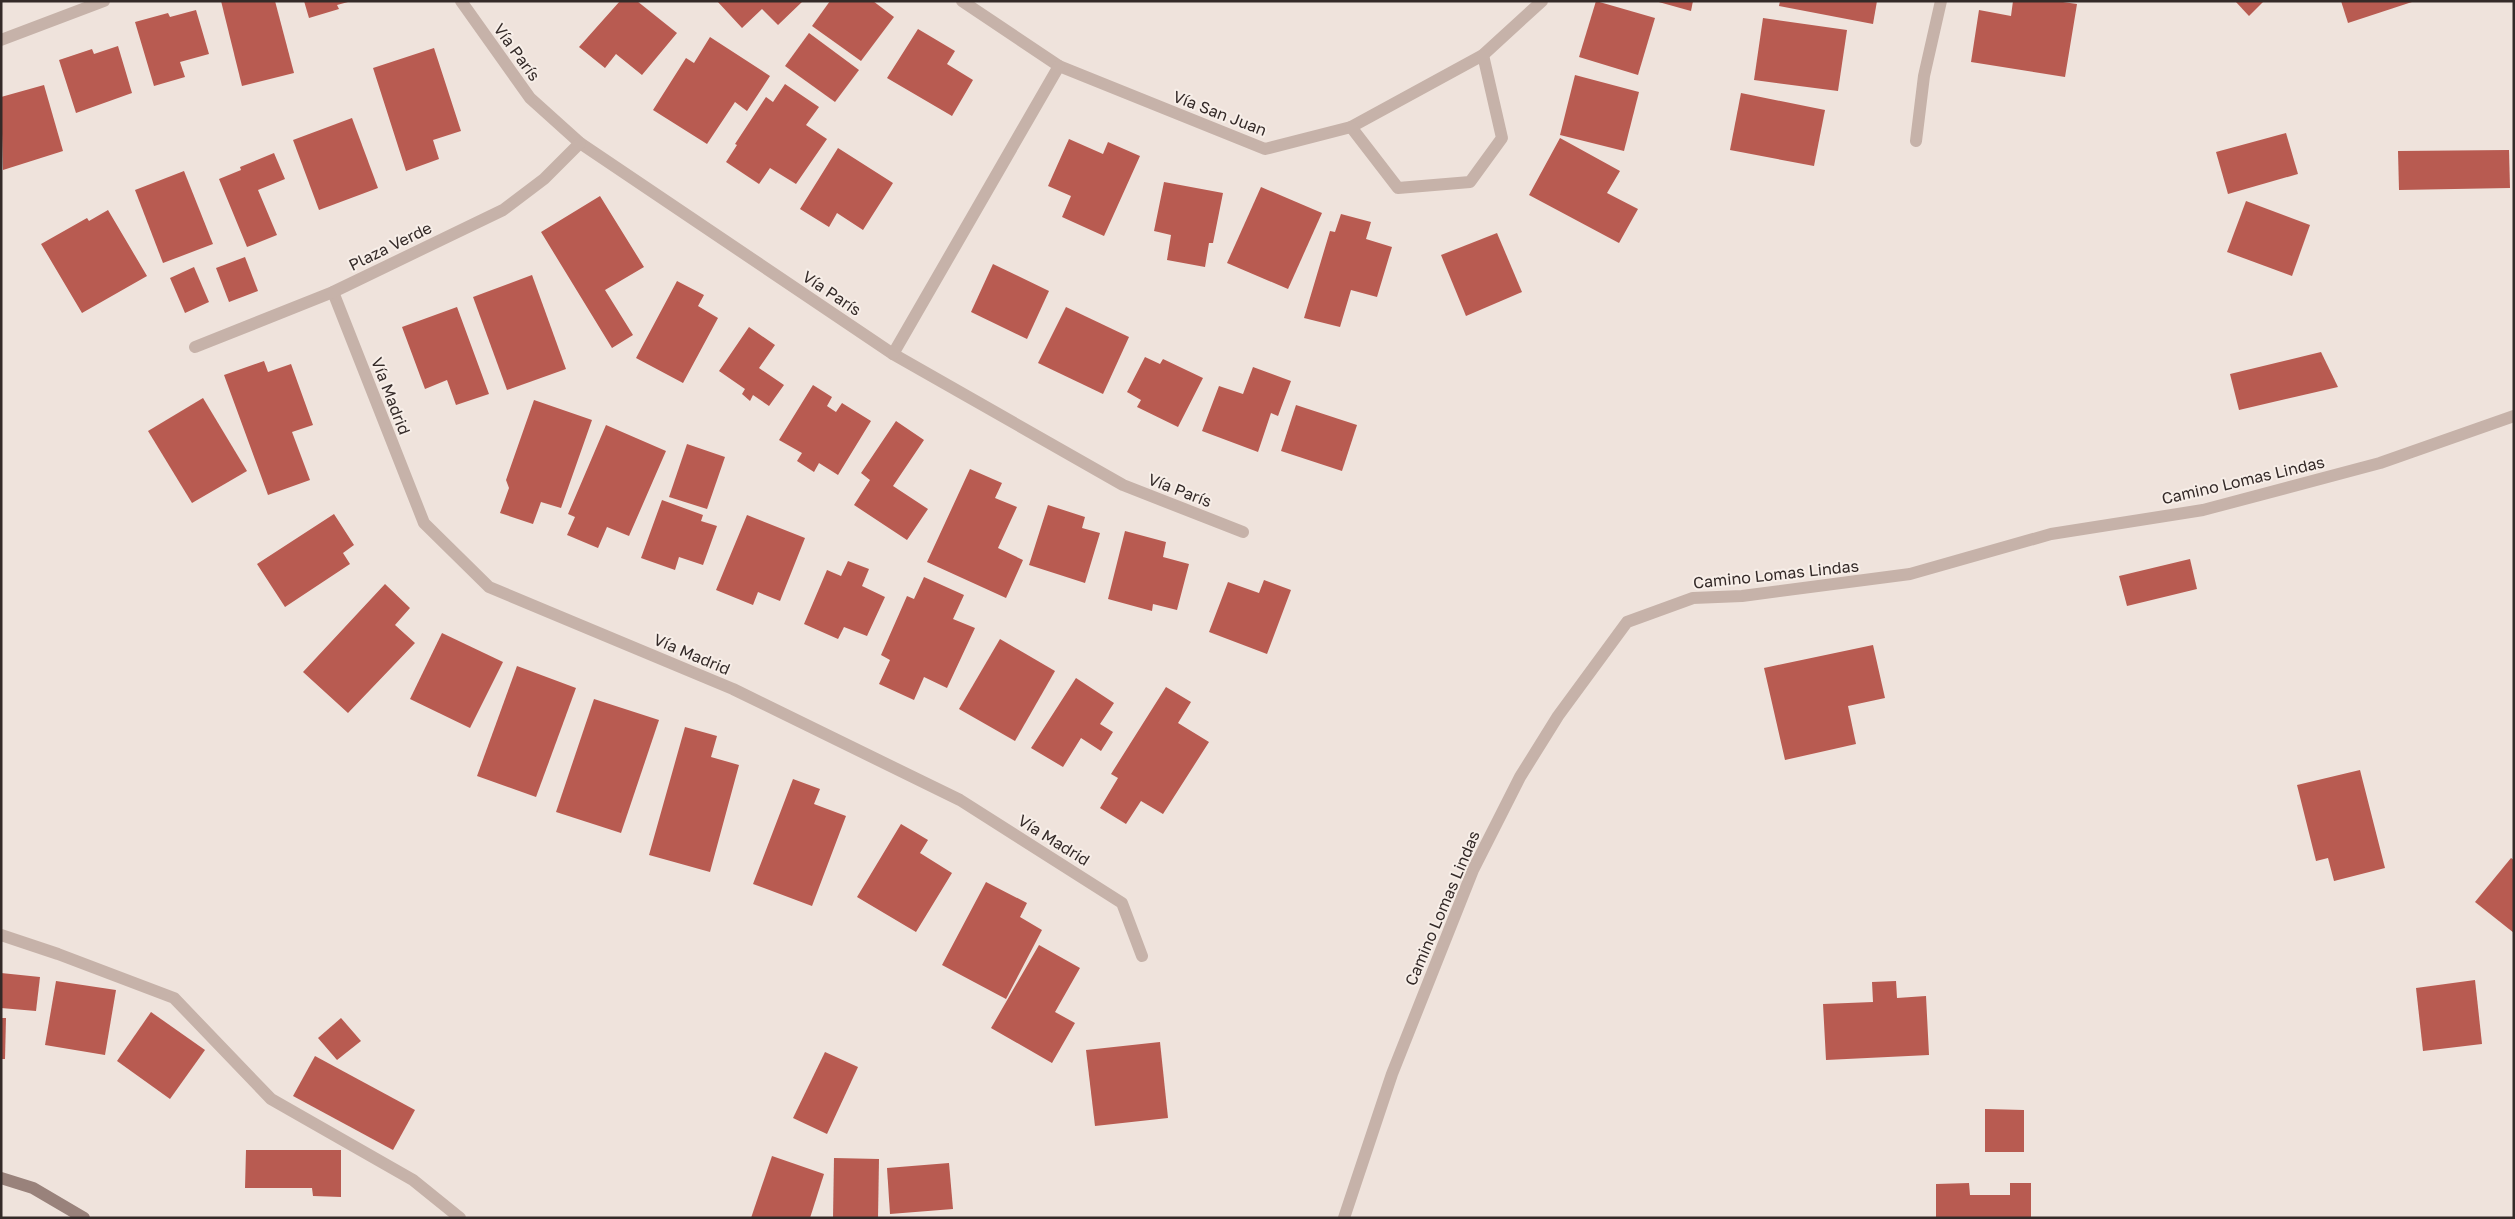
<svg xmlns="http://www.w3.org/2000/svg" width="2515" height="1219" font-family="'Golos Text',sans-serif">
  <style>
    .building { fill: #b85b51 }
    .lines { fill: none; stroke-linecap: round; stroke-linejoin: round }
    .minor { stroke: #c6b2a9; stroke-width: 12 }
    .secondary { stroke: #99827b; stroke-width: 12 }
    .labels { text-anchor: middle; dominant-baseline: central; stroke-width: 4; stroke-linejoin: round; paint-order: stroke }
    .street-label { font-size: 16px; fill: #342a28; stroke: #f7eee8 }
  </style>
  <rect width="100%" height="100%" fill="#efe3dc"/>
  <g class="building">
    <polygon points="221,1 275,1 294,73 242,86"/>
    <polygon points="304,1 348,1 348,2 337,5 339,9 309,18"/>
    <polygon points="620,1 637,1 677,33 642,75 616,54 605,68 579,47"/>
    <polygon points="717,1 803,1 778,25 762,9 742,28"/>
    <polygon points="830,1 873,1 894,17 861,61 812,26"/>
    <polygon points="1596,1 1655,18 1638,75 1579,57"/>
    <polygon points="1655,1 1693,1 1691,11"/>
    <polygon points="1780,1 1877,1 1873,24 1779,6"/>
    <polygon points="2013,1 2056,1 2077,4 2065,77 1971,62 1979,10 2011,16"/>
    <polygon points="2235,1 2264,1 2249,16"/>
    <polygon points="2341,1 2412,1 2412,2 2348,23"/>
    <polygon points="196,10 209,54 180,62 185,77 154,86 135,22 168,13 170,17"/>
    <polygon points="1763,18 1847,30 1838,91 1754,80"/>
    <polygon points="918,29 955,51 947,64 973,80 952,116 887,78"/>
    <polygon points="809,33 859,70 835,102 785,66"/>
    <polygon points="710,37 770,76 747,111 735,102 707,144 653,110 686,58 694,63"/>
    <polygon points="118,46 132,93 76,113 59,60 92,49 94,54"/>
    <polygon points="434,48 461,131 433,140 439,159 406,171 373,68"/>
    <polygon points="1575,75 1639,92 1624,151 1560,135"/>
    <polygon points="785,84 819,107 806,125 827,139 796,184 770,168 759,184 726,162 737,145 735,144 766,97 773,102"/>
    <polygon points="44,85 63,151 3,170 1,97"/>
    <polygon points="1741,93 1825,110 1814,166 1730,150"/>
    <polygon points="352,118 378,188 319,210 293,140"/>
    <polygon points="2286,133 2298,174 2228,194 2216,152"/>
    <polygon points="1560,138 1620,171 1607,193 1638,209 1619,243 1529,195"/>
    <polygon points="1069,139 1103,154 1108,142 1140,156 1104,236 1062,217 1071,196 1048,186"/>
    <polygon points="838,148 893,183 863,230 837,213 829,227 800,209"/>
    <polygon points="2509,150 2510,188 2399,190 2398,151"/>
    <polygon points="274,153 285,179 258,190 277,235 247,247 219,179 241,170 240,167"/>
    <polygon points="184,171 213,244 163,263 135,190"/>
    <polygon points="1164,182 1223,193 1213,243 1209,243 1205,267 1167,260 1171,235 1154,231"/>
    <polygon points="1261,187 1322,213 1288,289 1227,263"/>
    <polygon points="600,196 644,267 605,290 633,335 612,348 541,232"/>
    <polygon points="2246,201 2310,225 2292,276 2227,252"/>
    <polygon points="108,210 147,276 82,313 41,244 87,218 89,221"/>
    <polygon points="1341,214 1371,222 1366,239 1392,247 1377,297 1351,290 1340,327 1304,318 1330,231 1335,232"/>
    <polygon points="1497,233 1522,292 1466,316 1441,255"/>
    <polygon points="245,257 258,291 229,302 216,268"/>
    <polygon points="993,264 1049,291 1027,339 971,312"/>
    <polygon points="194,267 209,302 185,313 170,278"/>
    <polygon points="532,275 566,369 507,390 473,297"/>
    <polygon points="677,281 704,295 698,306 718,318 683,383 636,358"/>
    <polygon points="457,307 489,394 456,405 447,380 425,389 402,327"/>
    <polygon points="1066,307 1129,337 1103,394 1038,363"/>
    <polygon points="749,327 775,345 759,368 784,385 769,406 753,395 750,401 742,394 745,389 719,371"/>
    <polygon points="2321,352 2338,387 2239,410 2230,374"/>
    <polygon points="1145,357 1160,364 1163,359 1203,378 1178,427 1137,407 1141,400 1127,392"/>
    <polygon points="264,361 268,372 291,364 313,425 292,432 310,480 268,495 224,375"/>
    <polygon points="1253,367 1291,381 1278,416 1271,413 1258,452 1202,431 1219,386 1243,394"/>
    <polygon points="813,385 832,397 827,406 836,412 842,403 871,421 838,475 819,463 814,472 797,461 802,453 779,440"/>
    <polygon points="203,398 247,471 192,503 148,431"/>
    <polygon points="534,400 592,420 561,508 541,502 533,524 500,513 509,488 506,480"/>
    <polygon points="1296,405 1357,425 1342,471 1281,451"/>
    <polygon points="896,421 924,440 893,486 928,509 907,540 854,505 870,480 861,473"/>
    <polygon points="606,425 666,451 629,536 607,527 598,548 567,535 575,517 568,514"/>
    <polygon points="687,444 725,457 707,509 669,497"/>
    <polygon points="970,469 1002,483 995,498 1017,507 998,548 1023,560 1006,598 927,562"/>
    <polygon points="662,500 703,515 701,521 717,526 703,565 679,557 675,570 641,558"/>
    <polygon points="1048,505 1085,517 1082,528 1100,533 1085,583 1029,565"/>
    <polygon points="334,514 354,545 343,553 350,564 285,607 257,564"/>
    <polygon points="747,515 805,538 780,601 758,592 753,605 716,590"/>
    <polygon points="1125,531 1166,542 1163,557 1189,564 1177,610 1153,604 1152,611 1108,599"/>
    <polygon points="2190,559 2197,589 2127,606 2119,576"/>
    <polygon points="848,561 869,569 862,586 885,597 867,636 844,627 838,639 804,624 827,570 841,576"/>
    <polygon points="924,577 964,595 953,619 975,628 947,688 924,677 914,700 879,684 890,660 881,655 907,596 914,599"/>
    <polygon points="1264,580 1291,590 1267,654 1209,632 1228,582 1259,593"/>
    <polygon points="385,584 410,608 395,625 415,643 348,713 303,672"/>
    <polygon points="442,633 503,662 470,728 410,699"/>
    <polygon points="1000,639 1055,671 1015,741 959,709"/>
    <polygon points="1873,645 1885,698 1848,706 1856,744 1785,760 1764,668"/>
    <polygon points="517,666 576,688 536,797 477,776"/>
    <polygon points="1076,678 1114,703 1100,724 1113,732 1101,751 1081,738 1063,767 1031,748"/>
    <polygon points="1166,687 1191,702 1178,723 1209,742 1163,814 1141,801 1126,824 1100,808 1118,778 1111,774"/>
    <polygon points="594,699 659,720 621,833 556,812"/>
    <polygon points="685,727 717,736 711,757 739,765 710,872 649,855"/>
    <polygon points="2360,770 2385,868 2334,881 2328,858 2316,861 2297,785"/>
    <polygon points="793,779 820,789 814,804 846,816 812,906 753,884"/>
    <polygon points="901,824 928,840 920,853 952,873 916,932 857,897"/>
    <polygon points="2511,858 2514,860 2514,933 2475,902"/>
    <polygon points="986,882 1027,903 1020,917 1042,930 1006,999 942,965"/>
    <polygon points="1039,945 1080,968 1055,1012 1075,1023 1052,1063 991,1028"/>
    <polygon points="1,973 40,977 36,1011 1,1008"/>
    <polygon points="2475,980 2482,1044 2423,1051 2416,988"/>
    <polygon points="56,981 116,990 105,1055 45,1045"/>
    <polygon points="1896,981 1897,998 1926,996 1929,1055 1826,1060 1823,1004 1873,1002 1872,982"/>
    <polygon points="151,1012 205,1050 170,1099 117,1061"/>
    <polygon points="1,1018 6,1018 5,1059 1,1059"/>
    <polygon points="341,1018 361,1041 337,1060 318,1038"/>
    <polygon points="1160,1042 1168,1118 1095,1126 1086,1050"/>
    <polygon points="825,1052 858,1067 827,1134 793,1118"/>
    <polygon points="315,1056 415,1110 393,1150 293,1096"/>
    <polygon points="1985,1109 2024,1110 2024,1152 1985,1152"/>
    <polygon points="246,1150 341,1150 341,1197 313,1196 312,1188 245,1188"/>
    <polygon points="772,1156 824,1174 810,1218 751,1218"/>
    <polygon points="834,1158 879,1159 878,1218 833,1218"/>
    <polygon points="949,1163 953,1209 890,1214 887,1168"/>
    <polygon points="1969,1183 1970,1195 2010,1195 2010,1183 2031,1183 2031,1218 1936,1218 1936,1184"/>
  </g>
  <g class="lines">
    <g class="minor">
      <polyline points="461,1 530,98 580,143 893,354 1123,485 1243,532"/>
      <polyline points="962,1 1059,66 1265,149 1351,127 1483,55 1542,1"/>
      <polyline points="1,40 104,1"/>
      <polyline points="1351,127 1398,188 1470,182 1502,138 1483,55"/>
      <polyline points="1916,141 1924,76 1941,1"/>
      <polyline points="333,292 424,523 489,587 733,689 960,800 1122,903 1142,956"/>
      <polyline points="195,347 333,292 503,210 544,179 580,143"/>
      <polyline points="893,354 1059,66"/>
      <polyline points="1,935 58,954 174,998 271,1099 413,1180 460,1218"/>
      <polyline points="1344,1218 1392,1074 1473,870 1520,777 1558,716 1627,622 1693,598 1742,596 1910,574 2051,534 2203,510 2380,463 2514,416"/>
    </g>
    <polyline class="secondary" points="1,1178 33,1188 84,1218"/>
  </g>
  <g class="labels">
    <g class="street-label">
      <text transform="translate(517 52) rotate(54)">Vía París</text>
      <text transform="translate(1220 113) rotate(21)">Vía San Juan</text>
      <text transform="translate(390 246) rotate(-26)">Plaza Verde</text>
      <text transform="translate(832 293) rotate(34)">Vía París</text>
      <text transform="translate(391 396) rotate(69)">Vía Madrid</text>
      <text transform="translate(2243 480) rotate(-13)">Camino Lomas Lindas</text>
      <text transform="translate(1180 490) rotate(21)">Vía París</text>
      <text transform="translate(1776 574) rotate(-6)">Camino Lomas Lindas</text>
      <text transform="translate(692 654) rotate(23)">Vía Madrid</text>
      <text transform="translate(1054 840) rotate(32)">Vía Madrid</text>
      <text transform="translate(1442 908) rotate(-67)">Camino Lomas Lindas</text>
    </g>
  </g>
  <rect width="2515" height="1219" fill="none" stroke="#342a28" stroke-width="5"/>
</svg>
